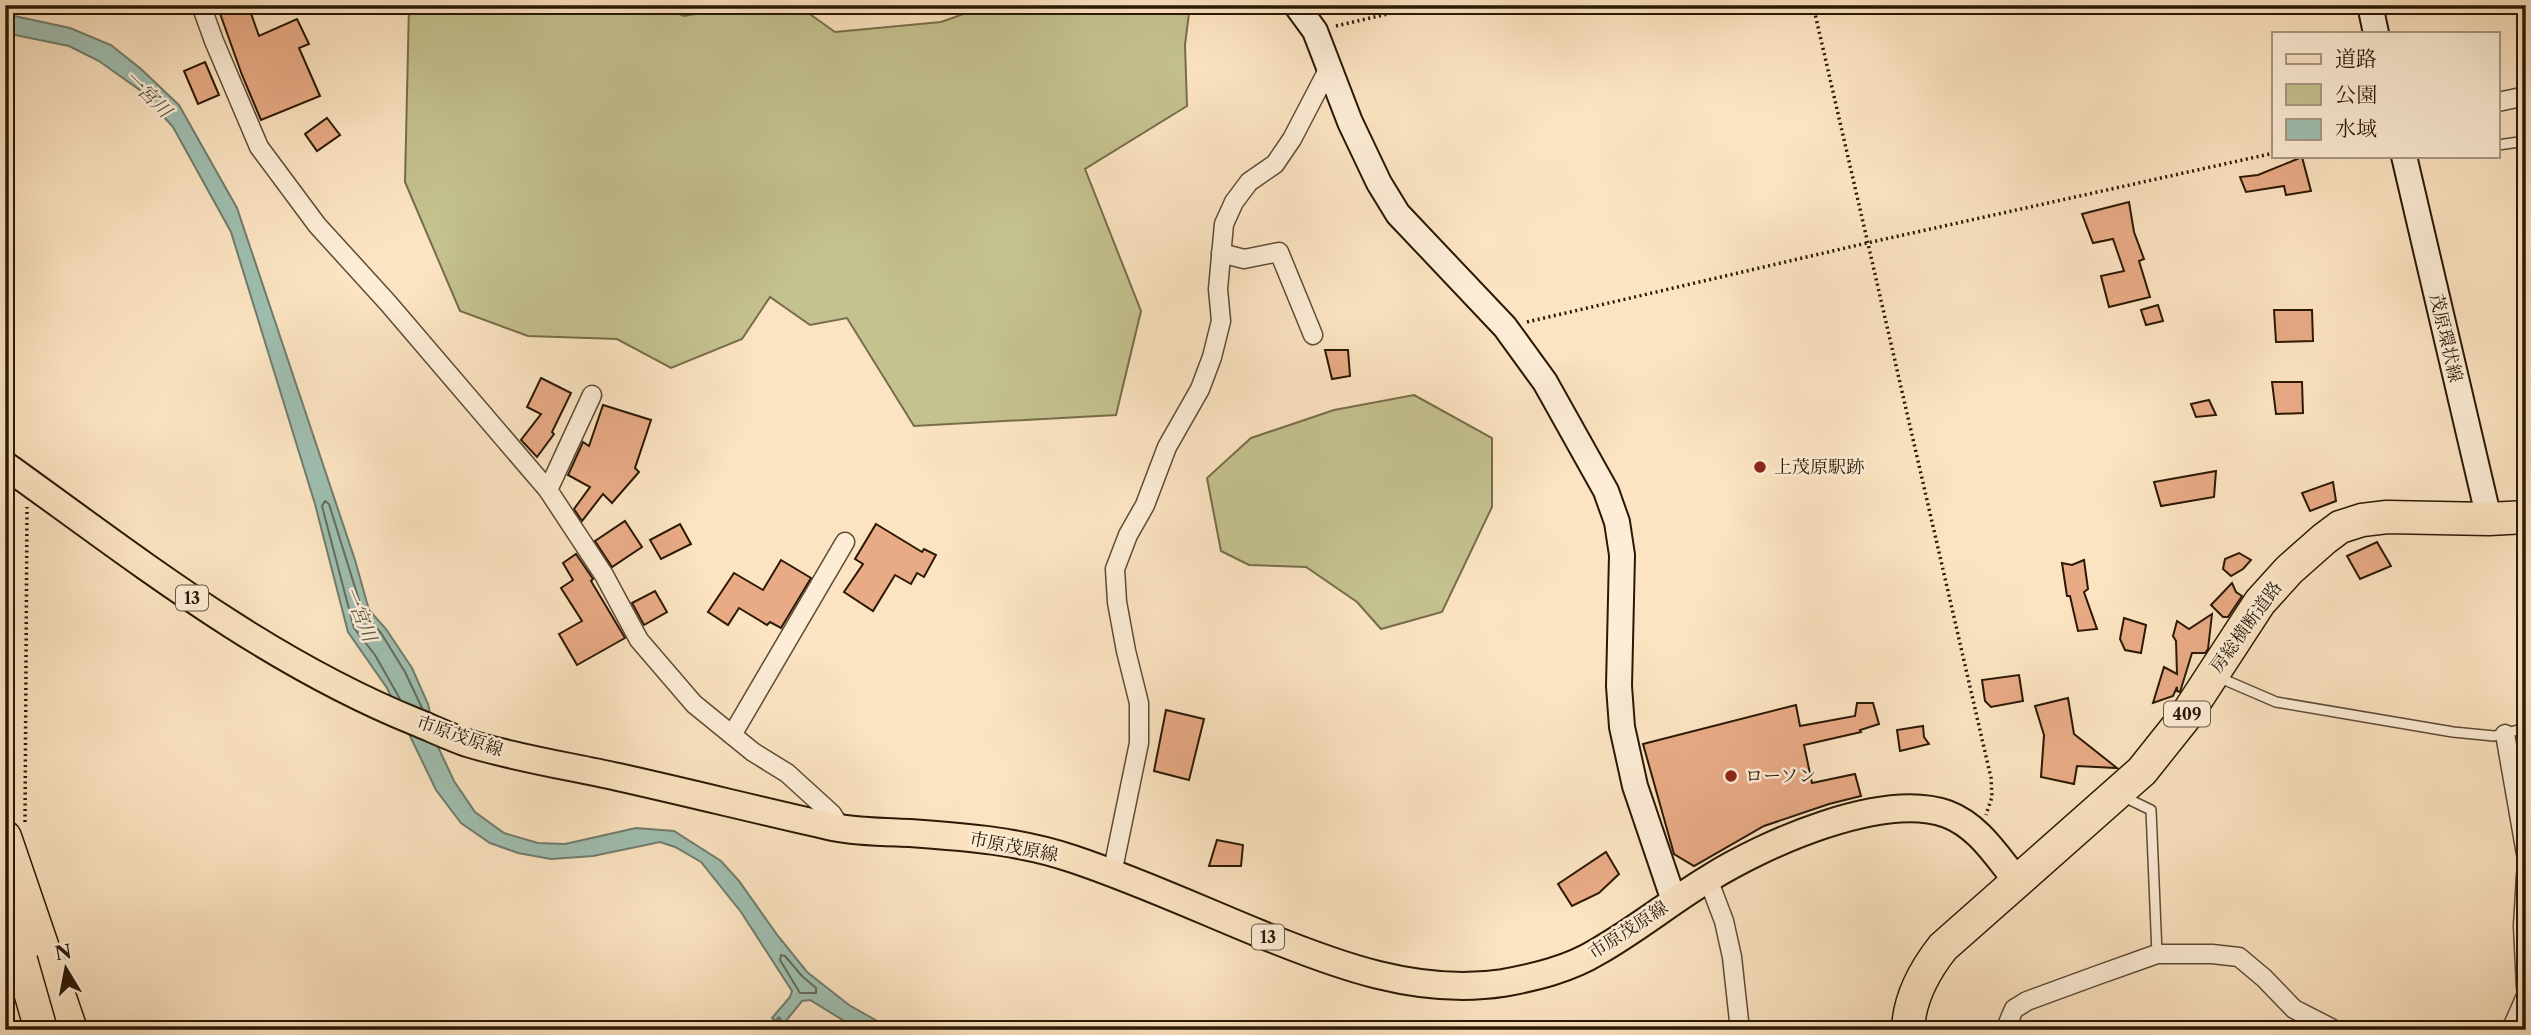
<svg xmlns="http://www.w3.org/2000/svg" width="2531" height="1035" font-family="'Libre Caslon Text','Noto Serif JP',serif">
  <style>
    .green { fill: #c4c28f; stroke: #776d4a; stroke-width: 2 }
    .water { fill: #9fbfb1; stroke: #707c6c; stroke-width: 2 }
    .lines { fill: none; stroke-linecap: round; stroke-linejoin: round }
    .shore { stroke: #646c5a; stroke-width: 2 }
    .stream { stroke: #707c6c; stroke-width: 5 }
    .building { fill: #e9ab86; stroke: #2a1804; stroke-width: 2 }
    .lane-casing { stroke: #5e4b34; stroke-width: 12 }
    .street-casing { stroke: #5e4b34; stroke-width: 21 }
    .secondary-casing { stroke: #2a1804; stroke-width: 28 }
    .primary-casing { stroke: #2a1804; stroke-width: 30 }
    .highway-casing { stroke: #2a1804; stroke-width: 35 }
    .path { stroke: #2a1804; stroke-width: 3.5; stroke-dasharray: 2 3.5; stroke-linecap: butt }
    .lane { stroke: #fdedd7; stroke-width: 9 }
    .street { stroke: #fdedd7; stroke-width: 18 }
    .secondary { stroke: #fdedd7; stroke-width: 24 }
    .primary { stroke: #fce4c2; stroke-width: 26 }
    .highway { stroke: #fce4c2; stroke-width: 32 }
    .highway-bridge-casing { stroke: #2a1804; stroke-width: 35; stroke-linecap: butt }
    .highway-bridge { stroke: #fce4c2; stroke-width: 32 }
    .poi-dot { fill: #8f2418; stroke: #fdedd7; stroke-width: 2.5 }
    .labels { text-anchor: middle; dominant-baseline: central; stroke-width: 5; stroke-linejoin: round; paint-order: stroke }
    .shield { fill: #fdedd7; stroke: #695843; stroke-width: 2 }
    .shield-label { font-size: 16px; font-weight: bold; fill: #2a1804 }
    .street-label { font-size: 18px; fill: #2a1804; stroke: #fdedd7 }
    .poi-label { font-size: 18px; fill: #2a1804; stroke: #fdedd7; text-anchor: start }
    .water-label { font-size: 19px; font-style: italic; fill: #535241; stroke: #fdedd7 }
  </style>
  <rect width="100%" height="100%" fill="#fce4c2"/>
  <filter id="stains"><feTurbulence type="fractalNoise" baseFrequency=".00286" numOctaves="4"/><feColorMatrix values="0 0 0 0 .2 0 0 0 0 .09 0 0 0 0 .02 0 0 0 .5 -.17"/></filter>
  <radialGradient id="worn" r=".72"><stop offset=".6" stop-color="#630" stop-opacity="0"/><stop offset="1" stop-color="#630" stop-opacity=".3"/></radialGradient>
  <g class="green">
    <polygon points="409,5 658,5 684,16 745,5 797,5 835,32 941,22 989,5 1190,5 1185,45 1187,106 1085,169 1141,311 1116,415 914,426 847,318 810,325 770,297 742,339 671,368 617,339 528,336 460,311 405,182"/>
    <polygon points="1414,395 1492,438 1492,507 1442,612 1381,629 1357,602 1306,567 1249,565 1221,551 1207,478 1251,438 1334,410"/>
  </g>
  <polygon class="water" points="5,14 70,28 111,45 141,69 179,105 237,208 355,560 369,610 386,629 412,668 428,704 438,747 454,781 475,812 504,833 538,843 565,844 636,828 674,831 721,861 739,881 778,936 807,972 849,1005 893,1030 859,1030 810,1000 802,1001 781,1027 772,1018 790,997 792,991 741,912 701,862 675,847 660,842 593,856 551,859 518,853 490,843 461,823 436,790 387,688 348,632 315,504 231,232 173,127 141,91 99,61 69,46 5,33"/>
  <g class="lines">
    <g class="shore">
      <polyline points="400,699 375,655 354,628 322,506 325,501 329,504 363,613 381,633 405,672 422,708"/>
      <polygon points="781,955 785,956 802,976 816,988 816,993 800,993 780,960"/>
    </g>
    <polyline class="stream" points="770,1030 779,1019"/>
  </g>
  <g class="building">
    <polygon points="217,5 248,5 259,36 297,19 309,44 299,48 320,96 261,120 242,75"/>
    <polygon points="205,62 219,95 198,104 184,71"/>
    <polygon points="327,118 340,135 317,151 305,134"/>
    <polygon points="2302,157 2311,191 2286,195 2284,186 2246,192 2240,177 2258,175"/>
    <polygon points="2129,202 2134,232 2144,259 2139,261 2150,297 2109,307 2101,276 2124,271 2113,239 2093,243 2082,214"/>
    <polygon points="2158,305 2163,321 2146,325 2141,310"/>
    <polygon points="2274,310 2312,310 2313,341 2276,342"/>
    <polygon points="1325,350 1348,350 1350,376 1332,379"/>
    <polygon points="541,378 571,393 552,432 554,434 537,457 521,440 541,414 527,407"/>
    <polygon points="2272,382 2302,382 2303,413 2276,414"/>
    <polygon points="2209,400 2216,415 2196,417 2191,404"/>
    <polygon points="603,405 651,420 635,468 639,472 612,503 603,494 582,521 574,509 590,487 568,475 583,442 589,446"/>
    <polygon points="2216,471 2214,497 2161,506 2154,482"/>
    <polygon points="2333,482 2336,501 2310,511 2302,493"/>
    <polygon points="625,521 642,547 612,567 595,541"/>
    <polygon points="680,524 691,544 661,559 650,540"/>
    <polygon points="876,524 922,552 924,549 936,555 924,577 917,573 911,584 895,575 873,611 844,592 863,564 855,559"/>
    <polygon points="2377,542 2391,566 2360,579 2347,556"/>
    <polygon points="2239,553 2251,560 2243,569 2231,576 2223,569 2225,559"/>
    <polygon points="576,554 593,579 591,581 625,638 577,665 559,634 582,621 561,588 573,580 563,563"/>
    <polygon points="781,560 811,578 781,628 770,622 767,625 739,608 728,625 708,612 734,573 763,590"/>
    <polygon points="2084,560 2088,589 2084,592 2097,629 2078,631 2070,596 2067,596 2062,563 2072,565"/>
    <polygon points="2232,583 2236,592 2242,596 2228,617 2223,617 2211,605"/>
    <polygon points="655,591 667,612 644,625 632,603"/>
    <polygon points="2212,614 2208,649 2205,653 2192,653 2180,692 2177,691 2177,687 2173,696 2153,703 2164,667 2177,674 2176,641 2173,636 2177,621 2189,629"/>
    <polygon points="2124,618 2146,625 2141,653 2125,650 2120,639"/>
    <polygon points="2019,675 2023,701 1991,707 1985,701 1982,680"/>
    <polygon points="2068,698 2074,734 2117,768 2077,766 2074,784 2041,777 2044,735 2035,706"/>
    <polygon points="1857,703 1873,703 1879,724 1860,730 1861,732 1804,745 1812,783 1855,774 1861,796 1829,804 1764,826 1694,866 1674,854 1643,744 1796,705 1800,726 1855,716"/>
    <polygon points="1166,710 1204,719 1189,780 1154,771"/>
    <polygon points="1923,726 1924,737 1929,744 1900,751 1897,730"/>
    <polygon points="1217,840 1243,845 1241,866 1209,866"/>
    <polygon points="1606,852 1619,874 1599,893 1572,906 1558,884"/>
  </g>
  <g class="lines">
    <g class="lane-casing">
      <g id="lane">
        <polyline points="2498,145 2526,141"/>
        <polyline points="2218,677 2276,702 2453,732 2494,736 2526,728"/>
        <polyline points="2122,796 2151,810 2157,954"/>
      </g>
    </g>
    <g class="street-casing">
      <g id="street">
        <polyline points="201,5 214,41 259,147 317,225 388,303 548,490 604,575 639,640 694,704 753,752 787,773 832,814 841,828"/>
        <polyline points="2498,102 2526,96"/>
        <polyline points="1221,253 1244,259 1279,252 1313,335"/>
        <polyline points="548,490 592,395"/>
        <polyline points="2505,734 2526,854"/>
        <polyline points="732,735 845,542"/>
        <polyline points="1112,874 1139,743 1139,703 1126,651 1117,602 1115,569 1128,535 1145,505 1167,447 1200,389 1212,357 1221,321 1218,289 1224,224 1234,202 1249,182 1275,164 1292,139 1330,66"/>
        <polyline points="2526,875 2523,926 2526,988"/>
        <polyline points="1708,879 1724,921 1732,957 1740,1030"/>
        <polyline points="2005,1030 2014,1009 2027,1001 2098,975 2157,954 2212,954 2239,957 2264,978 2294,1009 2335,1030"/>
        <polyline points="2511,1030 2526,996"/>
      </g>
    </g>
    <g class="secondary-casing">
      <g id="secondary">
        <polyline points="1296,5 1315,31 1350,122 1379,183 1398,214 1505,327 1545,382 1606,491 1617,522 1622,555 1619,686 1622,727 1635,786 1674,901"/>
        <polyline points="2370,5 2376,33"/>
        <polyline points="2404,156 2489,519"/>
      </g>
    </g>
    <g class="primary-casing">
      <path id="primary" d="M5 465C136 559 265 661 416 722 433 729 450 737 467 743 516 758 568 766 618 777 690 793 761 811 833 827 858 832 885 832 910 833 966 837 1020 841 1073 859 1136 880 1197 908 1258 933 1336 965 1418 996 1503 983 1536 977 1569 969 1597 952 1636 930 1670 902 1708 879 1764 844 1882 791 1947 814 1979 826 1997 857 2018 882"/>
    </g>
    <g class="highway-casing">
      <g id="highway">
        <polyline points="5,837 71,1030"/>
        <polyline points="5,910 21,960"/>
        <path d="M1908 1030C1909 999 1924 971 1943 947L2142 771 2185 717 2260 602 2289 570 2324 539 2340 527 2362 520 2387 517 2489 519 2526 517"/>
      </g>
    </g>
    <g class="path">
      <polyline points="1813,5 1991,778 1992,797 1986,815"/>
      <polyline points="1336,26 1426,5"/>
      <polyline points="1527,322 1867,243 2274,153"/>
      <polyline points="25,822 27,507"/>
    </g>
    <use href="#lane" class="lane"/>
    <use href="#street" class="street"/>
    <use href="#secondary" class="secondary"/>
    <use href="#primary" class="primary"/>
    <use href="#highway" class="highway"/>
    <g class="highway-bridge-casing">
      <polyline id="highway-bridge" points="21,960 41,1030"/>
    </g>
    <use href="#highway-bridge" class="highway-bridge"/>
  </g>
  <g class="poi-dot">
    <circle cx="1760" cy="467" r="7"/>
    <circle cx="1731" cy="776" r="7"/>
  </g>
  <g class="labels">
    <g class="shield">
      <rect x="176" y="585.5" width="32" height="25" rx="5"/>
      <rect x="2164" y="701.5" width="46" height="25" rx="5"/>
      <rect x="1252" y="924.5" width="32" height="25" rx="5"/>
    </g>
    <g class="shield-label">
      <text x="192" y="598">13</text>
      <text x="2187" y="714">409</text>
      <text x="1268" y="937">13</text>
    </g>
    <g class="street-label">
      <text transform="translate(2446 338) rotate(77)">茂原環状線</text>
      <text transform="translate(2246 627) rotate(-54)">房総横断道路</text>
      <text transform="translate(460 736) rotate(19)">市原茂原線</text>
      <text transform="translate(1014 847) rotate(11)">市原茂原線</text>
      <text transform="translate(1628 930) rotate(-33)">市原茂原線</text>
    </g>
    <g class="poi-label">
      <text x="1774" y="467">上茂原駅跡</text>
      <text x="1745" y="776">ローソン</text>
    </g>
    <g class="water-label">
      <text transform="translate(148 94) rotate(45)">一宮川</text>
      <text transform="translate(360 614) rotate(68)">一宮川</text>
    </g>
  </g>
  <rect width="2531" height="1035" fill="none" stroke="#fce4c2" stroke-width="28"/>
  <rect x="7" y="7" width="2517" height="1021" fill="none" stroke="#2a1804" stroke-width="3.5"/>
  <rect x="14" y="14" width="2503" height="1007" fill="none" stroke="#2a1804" stroke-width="2"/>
  <rect x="2272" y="32" width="228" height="126" fill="#fdedd7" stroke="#a99883" stroke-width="2"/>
  <rect x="2286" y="54" width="35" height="10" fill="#fce4c2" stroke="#a99883" stroke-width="2"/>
  <text x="2335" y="66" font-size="21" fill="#2a1804">道路</text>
  <rect x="2286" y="84" width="35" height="21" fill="#c4c28f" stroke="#a99883" stroke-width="2"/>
  <text x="2335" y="102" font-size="21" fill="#2a1804">公園</text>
  <rect x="2286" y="119" width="35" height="21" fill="#9fbfb1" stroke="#a99883" stroke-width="2"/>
  <text x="2335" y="136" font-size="21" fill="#2a1804">水域</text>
  <g transform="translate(66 969) rotate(350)" stroke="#fdedd7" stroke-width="5" paint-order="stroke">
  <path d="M0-5L12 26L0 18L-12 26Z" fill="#2a1804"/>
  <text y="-10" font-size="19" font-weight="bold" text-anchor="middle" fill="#2a1804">N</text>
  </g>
  <rect width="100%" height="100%" filter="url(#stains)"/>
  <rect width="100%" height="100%" fill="url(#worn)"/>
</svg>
